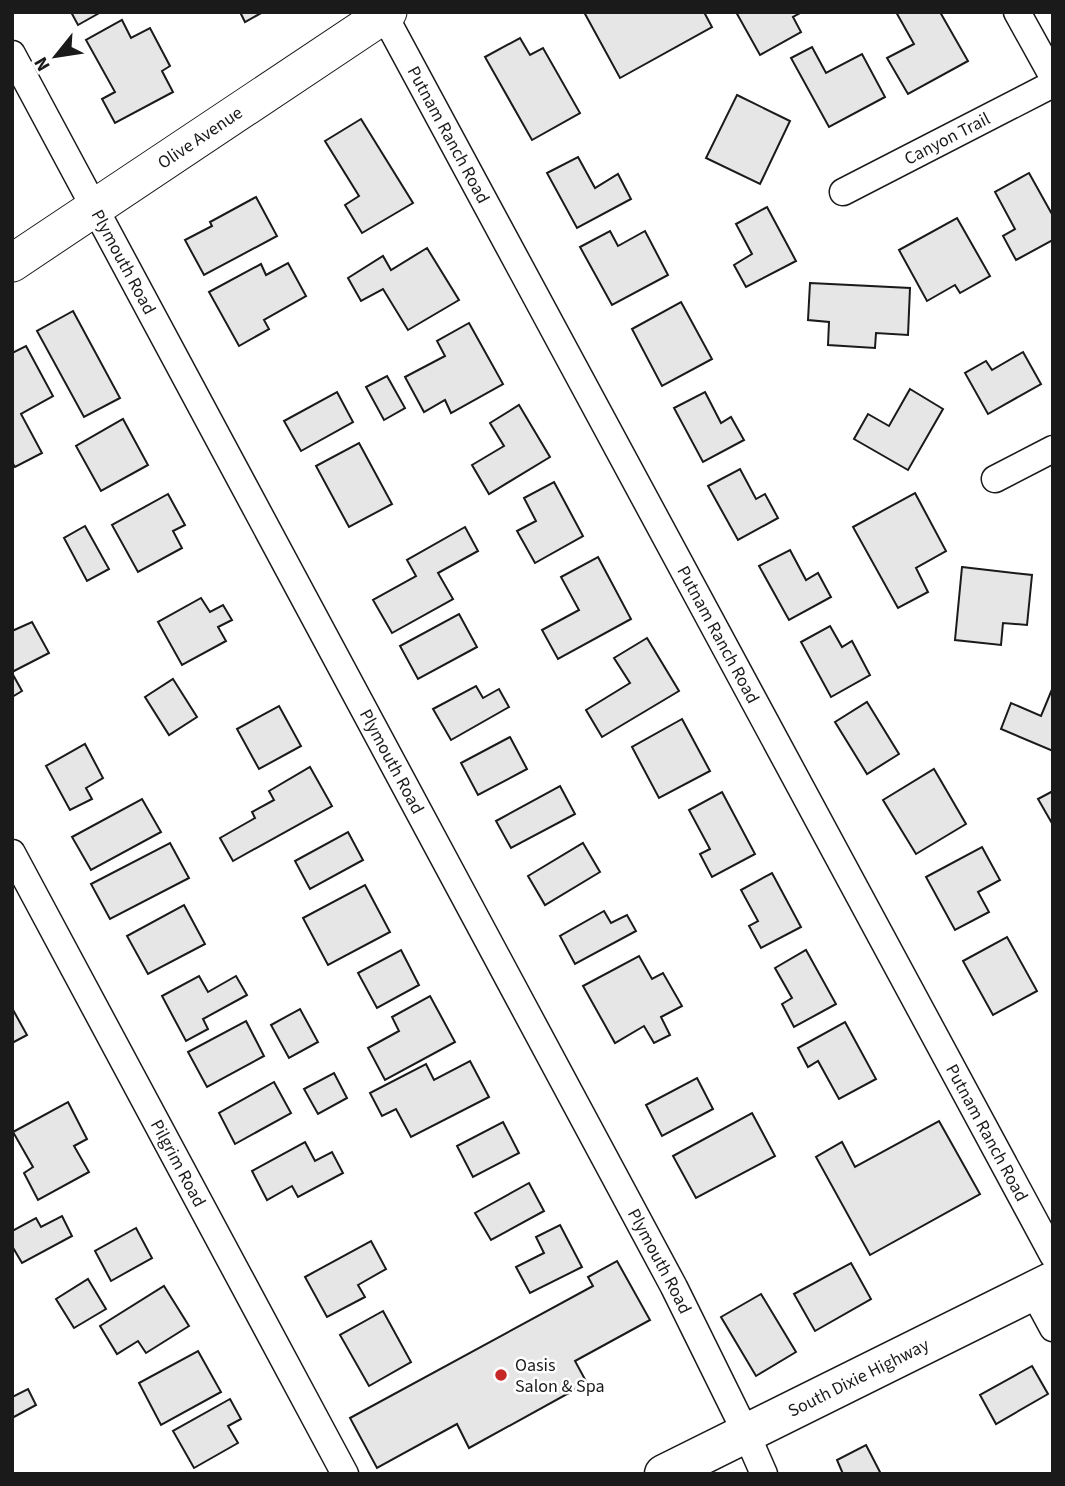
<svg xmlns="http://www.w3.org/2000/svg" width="1065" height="1486" font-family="'Source Sans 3',sans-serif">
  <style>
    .building { fill: #e6e6e6; stroke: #1a1a1a; stroke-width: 2 }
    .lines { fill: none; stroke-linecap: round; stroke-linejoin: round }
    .street-casing { stroke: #1a1a1a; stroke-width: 29 }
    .secondary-casing { stroke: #1a1a1a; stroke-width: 39 }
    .primary-casing { stroke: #1a1a1a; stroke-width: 41 }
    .street { stroke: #fff; stroke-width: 26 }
    .secondary { stroke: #fff; stroke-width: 37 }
    .primary { stroke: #fff; stroke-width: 38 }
    .poi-dot { fill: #c62828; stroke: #fff; stroke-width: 2.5 }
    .labels { text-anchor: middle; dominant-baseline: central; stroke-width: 5; stroke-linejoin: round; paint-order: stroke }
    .street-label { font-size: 18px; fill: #1a1a1a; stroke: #fff }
    .poi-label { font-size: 18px; fill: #1a1a1a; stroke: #fff; text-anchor: start }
  </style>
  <rect width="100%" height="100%" fill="#fff"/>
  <g class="building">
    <polygon points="71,12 101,12 78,25"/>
    <polygon points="240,12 263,12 245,22"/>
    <polygon points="584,12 704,12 712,27 620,78"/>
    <polygon points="736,12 802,12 793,17 801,32 760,55"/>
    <polygon points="896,12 940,12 968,61 908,94 887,58 914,44"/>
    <polygon points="122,20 131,38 150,28 170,66 162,71 173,92 115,123 102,99 115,92 86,40"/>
    <polygon points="520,38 530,55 543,48 580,113 532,140 485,57"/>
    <polygon points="812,47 826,73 862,54 885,97 829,127 791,58"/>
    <polygon points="737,95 790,121 760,184 706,158"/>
    <polygon points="361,119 413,203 362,233 345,205 359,196 325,141"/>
    <polygon points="578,157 595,188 618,174 631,199 577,228 547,173"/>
    <polygon points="1029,173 1053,216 1053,240 1016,260 1003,236 1015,229 995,192"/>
    <polygon points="256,197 277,236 204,275 185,240 212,226 210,222"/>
    <polygon points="767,207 796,261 746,287 734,265 752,254 736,224"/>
    <polygon points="957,218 990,276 960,293 955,285 927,301 899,250"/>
    <polygon points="610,231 618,246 645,231 668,275 612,305 580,247"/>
    <polygon points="427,248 459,300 408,330 383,289 361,301 348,278 383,256 391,270"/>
    <polygon points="288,263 306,296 264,320 269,329 239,346 209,292 261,264 266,275"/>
    <polygon points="810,283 910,288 908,335 876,333 875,348 828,345 829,322 808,320"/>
    <polygon points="681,302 712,359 662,386 632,329"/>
    <polygon points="73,311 120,398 84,417 37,331"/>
    <polygon points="469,323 503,384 451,413 445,400 424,412 405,377 445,356 437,341"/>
    <polygon points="26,346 53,396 21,414 42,453 15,467 12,462 12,353"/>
    <polygon points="1023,352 1041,384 988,414 965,373 986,361 992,370"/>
    <polygon points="387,376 405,408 384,420 366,387"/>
    <polygon points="910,389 943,409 908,470 854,439 868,414 889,426"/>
    <polygon points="337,392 353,422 301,451 284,421"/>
    <polygon points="705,392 721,423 731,417 744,440 703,462 674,408"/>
    <polygon points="519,405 550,457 489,494 472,465 504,446 490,423"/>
    <polygon points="123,419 148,465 101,491 76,446"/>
    <polygon points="359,443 392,504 349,527 316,466"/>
    <polygon points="740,469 756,499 765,494 778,518 738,540 708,486"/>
    <polygon points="554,482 583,536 535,563 517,531 536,521 524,498"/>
    <polygon points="915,493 946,551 916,568 928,592 898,608 853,527"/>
    <polygon points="168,494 185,525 173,531 182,548 138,572 112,525"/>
    <polygon points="85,526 109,569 87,581 64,538"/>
    <polygon points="465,527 478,551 438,573 453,599 392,633 373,600 416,576 407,560"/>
    <polygon points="790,550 806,580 818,573 831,597 789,620 759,566"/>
    <polygon points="598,557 631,619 558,659 542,630 579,610 561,577"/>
    <polygon points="962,567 1032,575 1027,625 1003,623 1001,645 955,640"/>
    <polygon points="201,598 210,612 223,605 232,620 218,627 226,641 182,665 158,622"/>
    <polygon points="459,614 477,647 418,679 400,646"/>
    <polygon points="32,622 49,653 12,672 12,631"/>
    <polygon points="830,626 842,647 852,641 870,675 831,697 801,642"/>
    <polygon points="647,638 679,691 602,737 586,710 630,683 614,658"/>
    <polygon points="12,673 22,691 12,697"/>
    <polygon points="173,679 197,717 169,735 145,697"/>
    <polygon points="476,686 483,698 499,689 509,707 451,740 433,709"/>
    <polygon points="1053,687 1053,751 1001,729 1011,703 1041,716"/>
    <polygon points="867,702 899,754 867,774 835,722"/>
    <polygon points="279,706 301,746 259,769 237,729"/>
    <polygon points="682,719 710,771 659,798 632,747"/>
    <polygon points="510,737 527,769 478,795 461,763"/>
    <polygon points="85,744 103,778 86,788 92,799 70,810 46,766"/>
    <polygon points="310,767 332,806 233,861 220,838 255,818 252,812 274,800 269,791"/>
    <polygon points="934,769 966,824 916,854 883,800"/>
    <polygon points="560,786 575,814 511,848 496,821"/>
    <polygon points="1053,791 1053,825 1038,799"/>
    <polygon points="722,792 755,854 712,877 700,854 710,849 689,810"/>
    <polygon points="142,799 161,832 91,870 72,837"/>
    <polygon points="348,832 363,860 310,889 295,861"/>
    <polygon points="170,843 189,878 110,919 91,884"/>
    <polygon points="583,843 600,872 545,905 528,876"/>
    <polygon points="982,847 1000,880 978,892 989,912 955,930 926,877"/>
    <polygon points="772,873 801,927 761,948 749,926 758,921 741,890"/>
    <polygon points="365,885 390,932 328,965 303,918"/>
    <polygon points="184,905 205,944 148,974 127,936"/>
    <polygon points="604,911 611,923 627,915 636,931 575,964 560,936"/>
    <polygon points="1007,937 1037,991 993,1015 963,961"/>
    <polygon points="401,950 419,985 377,1008 358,973"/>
    <polygon points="806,950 836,1004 794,1027 782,1004 792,998 775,968"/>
    <polygon points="639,956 652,979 663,973 682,1006 661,1017 670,1035 654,1043 644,1026 615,1043 583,986"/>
    <polygon points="199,976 208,992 236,976 247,995 203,1019 208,1029 186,1041 162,996"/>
    <polygon points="430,996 455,1042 385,1080 368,1048 399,1031 392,1017"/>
    <polygon points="12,1008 27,1035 12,1043"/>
    <polygon points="300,1009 318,1042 289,1058 271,1025"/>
    <polygon points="246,1021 264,1056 207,1087 188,1052"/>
    <polygon points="845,1022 876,1079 839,1099 818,1061 808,1067 798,1048"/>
    <polygon points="470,1061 489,1097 411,1137 396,1109 382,1116 370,1093 426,1064 434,1080"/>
    <polygon points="334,1073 347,1098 318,1114 304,1089"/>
    <polygon points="697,1078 713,1109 662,1136 646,1105"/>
    <polygon points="274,1082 291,1113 235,1144 219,1113"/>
    <polygon points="68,1102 87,1139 74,1146 89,1172 38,1200 24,1173 33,1167 13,1132"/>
    <polygon points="752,1113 775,1156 696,1198 673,1156"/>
    <polygon points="939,1121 980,1194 870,1255 816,1157 842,1142 855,1167"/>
    <polygon points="503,1122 519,1153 473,1177 457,1146"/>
    <polygon points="305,1142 315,1161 332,1152 343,1173 298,1197 292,1186 267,1200 252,1171"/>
    <polygon points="529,1183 544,1211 491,1240 475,1213"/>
    <polygon points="62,1216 72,1236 22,1263 12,1246 12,1231 36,1218 41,1227"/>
    <polygon points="560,1225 582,1267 530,1293 516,1267 544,1253 536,1237"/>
    <polygon points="136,1228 152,1258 111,1281 95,1251"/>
    <polygon points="371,1241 386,1269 358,1285 365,1297 327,1317 305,1277"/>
    <polygon points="617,1261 650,1320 575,1361 587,1383 469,1448 457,1424 377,1468 350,1418 593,1286 588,1277"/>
    <polygon points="851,1263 871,1299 815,1331 794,1294"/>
    <polygon points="88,1279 106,1309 74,1328 56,1299"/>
    <polygon points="164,1286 189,1326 146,1353 138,1341 117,1354 100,1326"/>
    <polygon points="761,1294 796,1352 756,1376 721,1317"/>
    <polygon points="383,1311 411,1362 369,1386 340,1335"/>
    <polygon points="198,1351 221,1392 161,1425 139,1383"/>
    <polygon points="1032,1366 1048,1394 996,1424 980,1395"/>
    <polygon points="28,1389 36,1405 12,1418 12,1397"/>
    <polygon points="230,1399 241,1419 228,1426 238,1443 194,1468 173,1431"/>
    <polygon points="866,1445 881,1474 843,1474 837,1460"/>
  </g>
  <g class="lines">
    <g class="street-casing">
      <g id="street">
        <polyline points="1017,12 1053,77"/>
        <path id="s1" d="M384 15 1053 1255"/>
        <path id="s2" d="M12 54 674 1287 746 1433 764 1474"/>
        <path id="s3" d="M843 192 1053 84"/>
        <polyline points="995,479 1053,449"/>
        <path id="s4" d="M12 853 345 1474"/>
        <polyline points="1033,1291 1053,1328"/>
      </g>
    </g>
    <g class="secondary-casing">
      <g id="secondary">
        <path id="s5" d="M12 263 388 12"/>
      </g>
    </g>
    <g class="primary-casing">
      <g id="primary">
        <path id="s6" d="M664 1474 1053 1281"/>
      </g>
    </g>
    <use href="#street" class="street"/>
    <use href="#secondary" class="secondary"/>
    <use href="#primary" class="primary"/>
  </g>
  <circle class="poi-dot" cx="501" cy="1375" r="7"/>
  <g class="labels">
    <g class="street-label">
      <text stroke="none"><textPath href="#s1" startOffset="136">Putnam Ranch Road</textPath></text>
      <text stroke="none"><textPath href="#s5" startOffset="226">Olive Avenue</textPath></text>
      <text stroke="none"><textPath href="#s3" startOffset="117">Canyon Trail</textPath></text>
      <text stroke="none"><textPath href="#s2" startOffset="236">Plymouth Road</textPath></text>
      <text stroke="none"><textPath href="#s1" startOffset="704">Putnam Ranch Road</textPath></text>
      <text stroke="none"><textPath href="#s2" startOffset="803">Plymouth Road</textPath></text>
      <text stroke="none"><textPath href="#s1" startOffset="1270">Putnam Ranch Road</textPath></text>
      <text stroke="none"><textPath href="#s4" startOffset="352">Pilgrim Road</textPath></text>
      <text stroke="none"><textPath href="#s2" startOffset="1370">Plymouth Road</textPath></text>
      <text stroke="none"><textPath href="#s6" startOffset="217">South Dixie Highway</textPath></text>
    </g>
    <g class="poi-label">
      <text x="515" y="1365">Oasis<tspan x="515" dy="21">Salon &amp; Spa</tspan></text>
    </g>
  </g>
  <rect width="1065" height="1486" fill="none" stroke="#1a1a1a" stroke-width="28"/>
  <g transform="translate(56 56) rotate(240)" stroke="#ffffff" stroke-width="5" paint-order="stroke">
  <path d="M0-5L12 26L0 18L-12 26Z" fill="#1a1a1a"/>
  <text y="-10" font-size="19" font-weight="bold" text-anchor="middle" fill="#1a1a1a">N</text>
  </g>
</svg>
